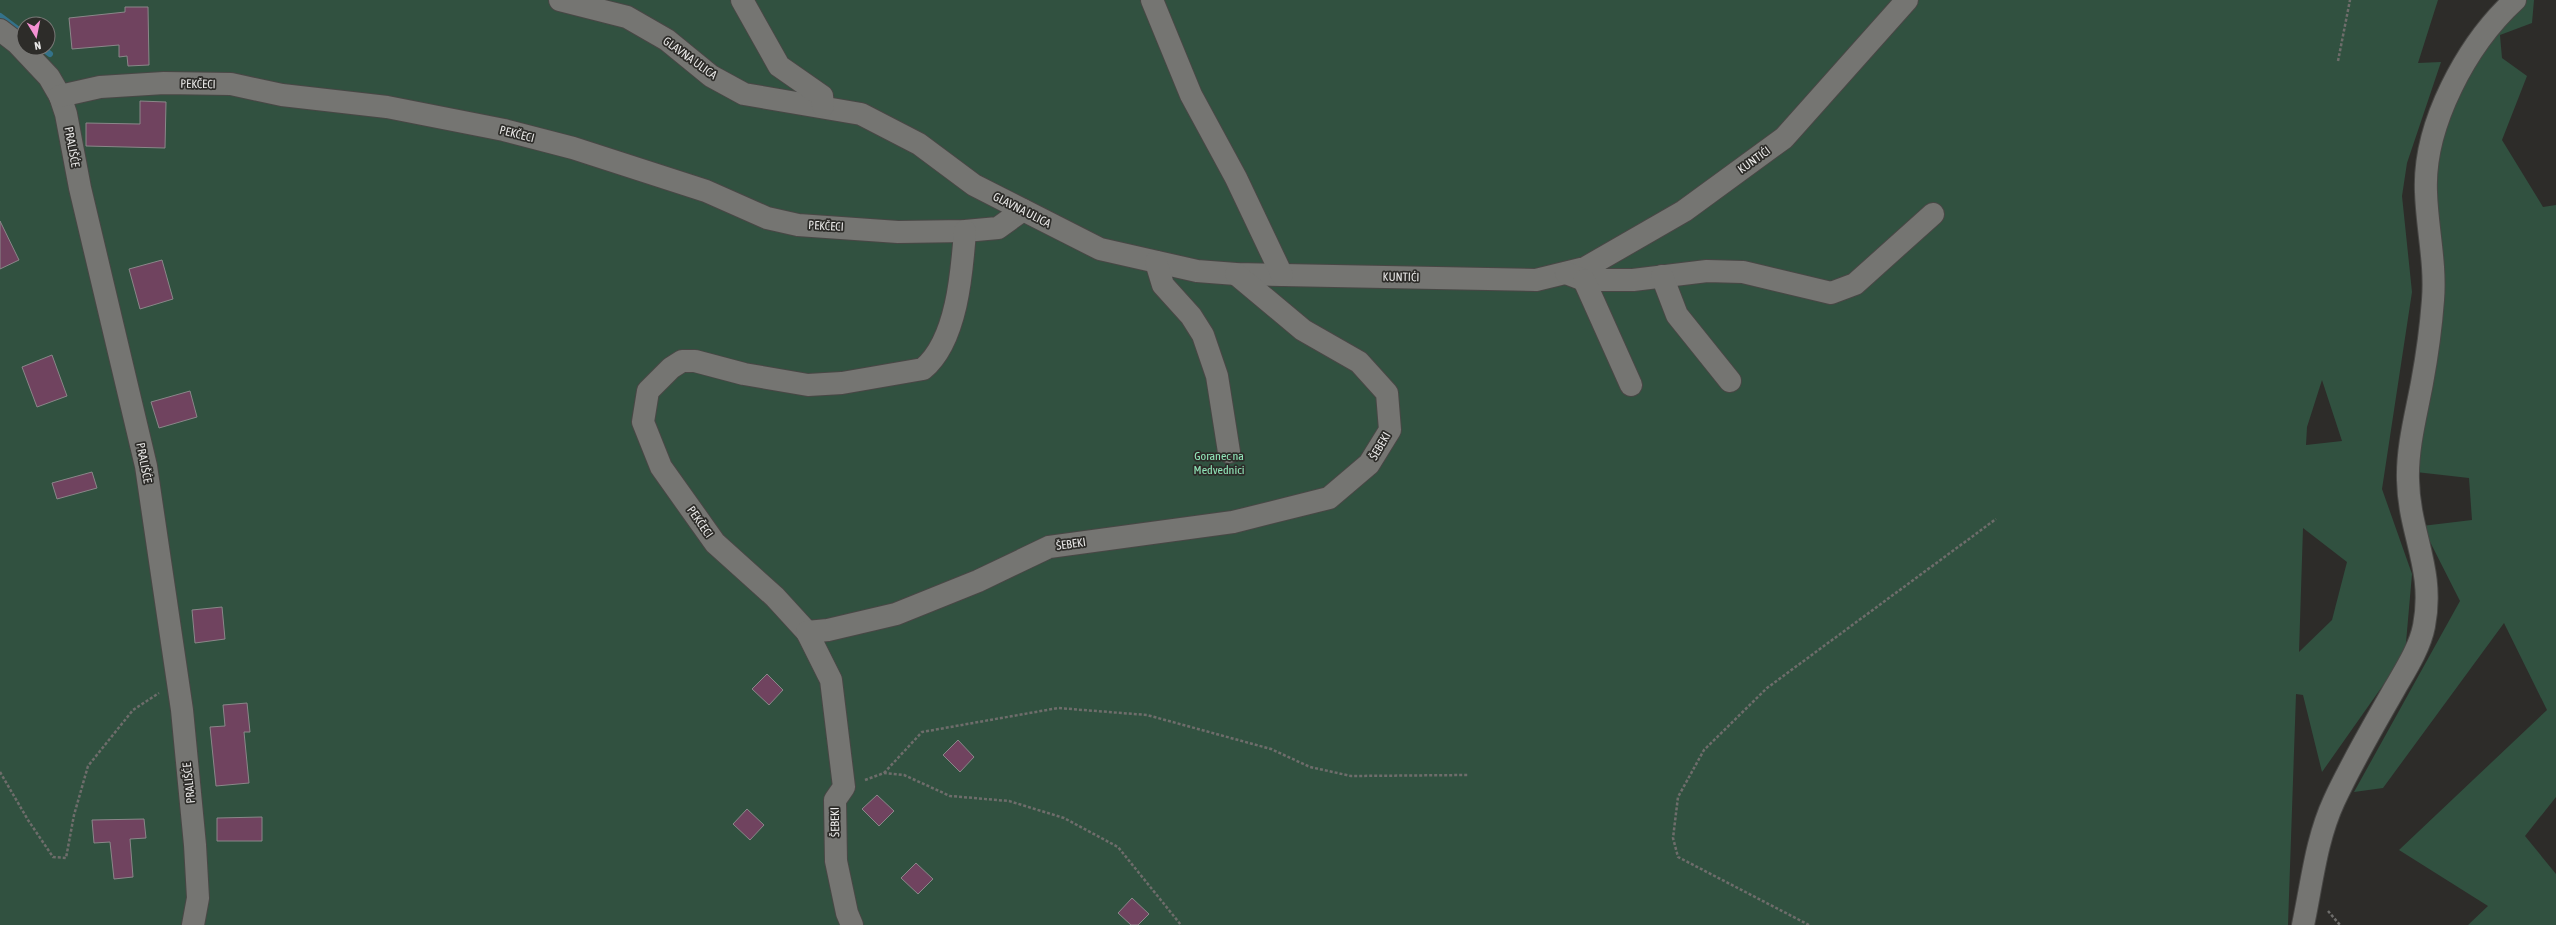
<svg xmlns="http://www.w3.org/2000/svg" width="2556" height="925" font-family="'Asap Condensed',sans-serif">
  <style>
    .green { fill: #315140; fill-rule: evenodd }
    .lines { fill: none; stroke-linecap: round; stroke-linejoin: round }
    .stream { stroke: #34728a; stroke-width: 6 }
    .building { fill: #70435f; stroke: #8a8789 }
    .minor-casing { stroke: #484745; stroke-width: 24 }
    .path { stroke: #6e6d6b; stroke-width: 2.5; stroke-dasharray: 3 2; stroke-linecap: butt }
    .minor { stroke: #757572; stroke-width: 22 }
    .labels { text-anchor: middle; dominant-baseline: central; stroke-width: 3.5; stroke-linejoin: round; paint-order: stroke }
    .street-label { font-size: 12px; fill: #e9e8e7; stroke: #2d2c29 }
    .park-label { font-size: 12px; fill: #92e7ba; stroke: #2d2c29 }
  </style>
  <rect width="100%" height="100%" fill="#2d2c29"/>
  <g class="green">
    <path d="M0 0H2438L2418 63 2441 62 2407 163 2402 196 2412 292 2382 489 2412 574 2405 654 2322 772 2303 695 2296 694 2288 925H0ZM24 24H48V48H24ZM2322 380 2342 441 2306 445 2307 427ZM2303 528 2347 562 2332 620 2299 652Z"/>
    <polygon points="2522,0 2534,0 2532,23 2500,35 2502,58 2527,76 2502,140 2543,207 2556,205 2556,797 2525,836 2556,874 2556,925 2468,925 2488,906 2399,850 2547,710 2504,623 2383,788 2354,792 2460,601 2422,526 2472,520 2469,478 2407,471 2440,294 2428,167 2457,84"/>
  </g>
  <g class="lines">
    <g class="stream">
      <polyline points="0,16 24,34"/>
      <polyline points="42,48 50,54"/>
    </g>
  </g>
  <g class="building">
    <polygon points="125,7 148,7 149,65 128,66 127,56 119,57 119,45 72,49 69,18 125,12"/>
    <polygon points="140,101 166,102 165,148 86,146 86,123 140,124"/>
    <polygon points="0,221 19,260 0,269"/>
    <polygon points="162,260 173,299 140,309 129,269"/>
    <polygon points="52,355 67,396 37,407 22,367"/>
    <polygon points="190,391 197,417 159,428 151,402"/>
    <polygon points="92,472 97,488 57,499 52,483"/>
    <polygon points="222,607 225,639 195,643 192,610"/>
    <polygon points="767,674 783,690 769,705 752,689"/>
    <polygon points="247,703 250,732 244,732 249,783 216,786 210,727 225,726 223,705"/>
    <polygon points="958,740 974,757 960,772 943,755"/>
    <polygon points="877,795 894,811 879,826 862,809"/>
    <polygon points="747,809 764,825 750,840 733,824"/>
    <polygon points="262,817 262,841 217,841 217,818"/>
    <polygon points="144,819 146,838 130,839 133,877 114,879 110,842 94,843 92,820"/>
    <polygon points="916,863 933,879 918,894 901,878"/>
    <polygon points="1132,898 1149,914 1138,925 1131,925 1118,913"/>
  </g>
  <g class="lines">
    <g class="minor-casing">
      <g id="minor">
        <polyline points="560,0 627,17 667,40 711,76 744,94 861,114 919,144 974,185 1100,249 1197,271 1236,274 1536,280 1585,268 1684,211 1784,138 1907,0"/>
        <polyline points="742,0 779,66 822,96 823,106"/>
        <polyline points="1152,0 1191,95 1236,178 1282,275"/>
        <polyline points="0,30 17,43 49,77 60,96 66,114 80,188 146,466 182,710 195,845 198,898 193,925"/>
        <polyline points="60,96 100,87 164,83 231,84 282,95 387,107 504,130 573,148 706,191 767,218 798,225 898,232 965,231 998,228 1023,210"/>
        <polyline points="1156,262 1163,285 1191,316 1203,335 1217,376 1229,452"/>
        <polyline points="1566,273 1584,280 1633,280 1707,271 1743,272 1831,293 1855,284 1933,214"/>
        <polyline points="1662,276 1677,315 1730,381"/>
        <polyline points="1584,280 1631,385"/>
        <path d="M807 632 775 597 715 543 661 467 643 422 648 391 671 368 682 361H695L744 374 808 385 842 383 923 369C957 341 962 272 965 231"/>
        <polyline points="852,925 847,913 836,861 835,800 844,787 831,680 807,632 828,630 896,614 978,581 1049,547 1233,522 1329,498 1369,464 1390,430 1387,393 1359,362 1303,330 1236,274"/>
        <path d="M2303 925C2312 883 2316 840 2334 801 2352 762 2374 725 2395 688 2406 669 2420 647 2424 626 2435 569 2409 534 2408 480 2407 448 2416 415 2422 383 2427 356 2431 327 2433 300 2436 263 2427 228 2426 192 2423 125 2467 44 2515 0"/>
      </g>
    </g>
    <g class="path">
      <polyline points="2338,61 2350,0"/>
      <polyline points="0,772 28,820 53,857 66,858 74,815 88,766 133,710 159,693"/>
      <polyline points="884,773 922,732 1058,708 1147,715 1271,749 1310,767 1351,776 1468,775"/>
      <polyline points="865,780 884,773 904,775 950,796 1009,801 1064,818 1118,847 1181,925"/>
      <polyline points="2328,911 2340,925"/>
      <polyline points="1809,925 1678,857 1673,838 1678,797 1704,750 1767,688 1996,519"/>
    </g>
    <use href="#minor" class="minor"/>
  </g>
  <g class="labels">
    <g class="street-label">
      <text transform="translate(690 58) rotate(36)">GLAVNA ULICA</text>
      <text transform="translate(198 84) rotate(1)">PEKČECI</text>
      <text transform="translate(517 134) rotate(14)">PEKČECI</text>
      <text transform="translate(72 147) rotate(80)">PRALIŠĆE</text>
      <text transform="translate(1754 160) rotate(-36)">KUNTIĆI</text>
      <text transform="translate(1022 210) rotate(27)">GLAVNA ULICA</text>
      <text transform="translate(826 226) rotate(3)">PEKČECI</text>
      <text transform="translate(1401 277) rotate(1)">KUNTIĆI</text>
      <text transform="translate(1380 446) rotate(-60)">ŠEBEKI</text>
      <text transform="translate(144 463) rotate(79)">PRALIŠĆE</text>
      <text transform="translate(700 522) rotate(55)">PEKČECI</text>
      <text transform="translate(1071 544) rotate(-8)">ŠEBEKI</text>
      <text transform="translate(189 783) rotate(-96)">PRALIŠĆE</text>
      <text transform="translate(835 822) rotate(-91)">ŠEBEKI</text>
    </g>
    <g class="park-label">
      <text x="1219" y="456">Goranec na<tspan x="1219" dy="14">Medvednici</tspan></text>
    </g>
  </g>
  <g transform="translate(36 36) rotate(170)"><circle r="19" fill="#2d2c29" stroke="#787775"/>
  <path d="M0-3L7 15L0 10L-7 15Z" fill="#f491d3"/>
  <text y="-6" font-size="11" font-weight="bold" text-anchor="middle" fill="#e9e8e7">N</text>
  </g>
</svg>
